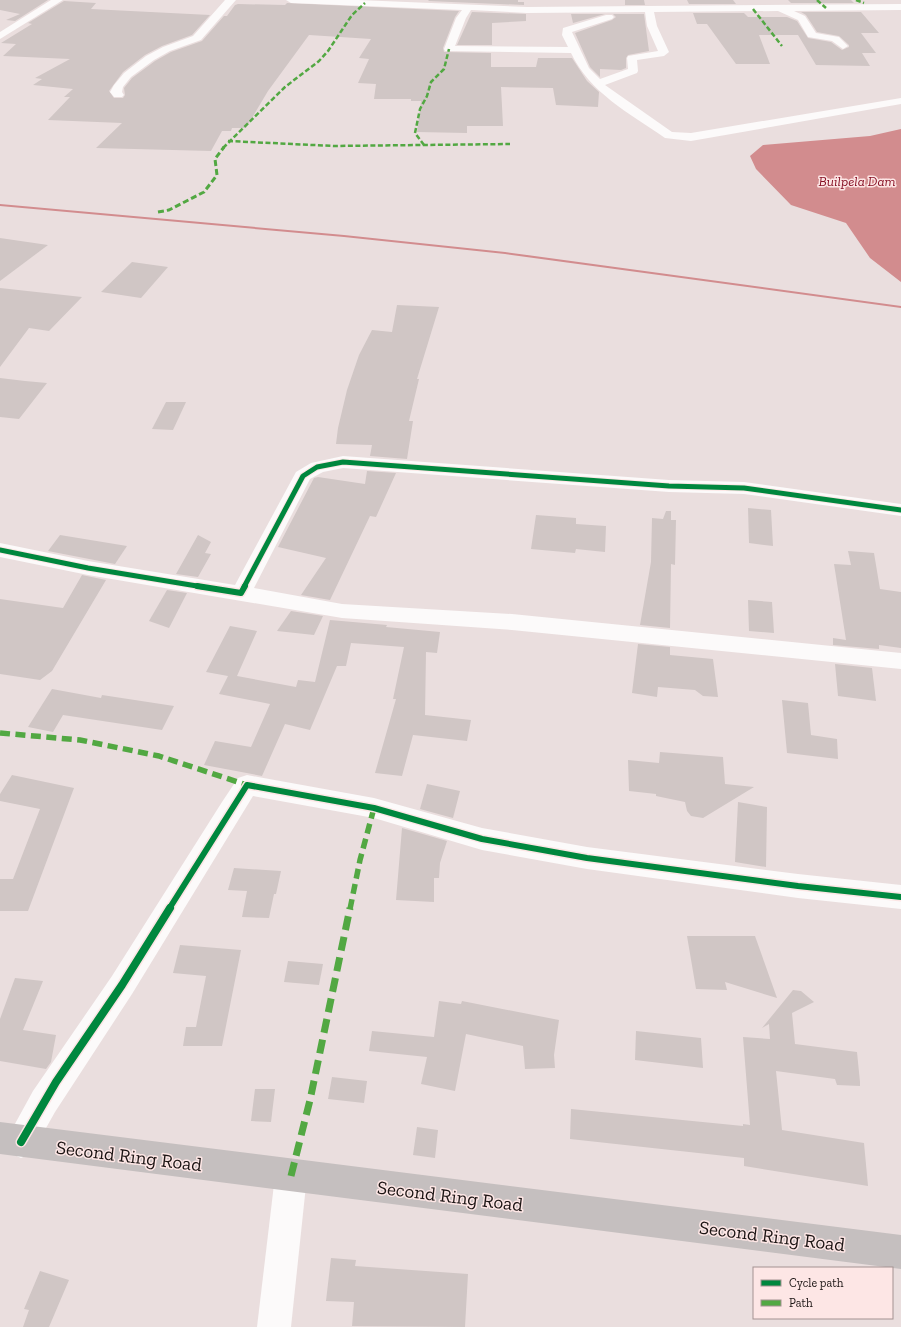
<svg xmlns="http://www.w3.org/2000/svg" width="901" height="1327" font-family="'Zilla Slab',serif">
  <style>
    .water { fill: #d28c8e }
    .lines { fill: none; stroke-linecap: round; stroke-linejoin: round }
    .stream { fill: #d28c8e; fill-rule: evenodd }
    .building { fill: #d0c6c5 }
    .minor { fill: #fcfafa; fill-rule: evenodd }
    .secondary { fill: #c5bfbf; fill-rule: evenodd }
    .quiet-far3 { stroke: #52a842; stroke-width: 2.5; stroke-dasharray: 5 2.5; stroke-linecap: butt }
    .quiet-far2 { stroke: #52a842; stroke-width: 3; stroke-dasharray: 6 3; stroke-linecap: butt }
    .quiet-far1 { stroke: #52a842; stroke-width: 5.5; stroke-dasharray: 10 5.5; stroke-linecap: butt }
    .quiet { stroke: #52a842; stroke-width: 7; stroke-dasharray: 14 7; stroke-linecap: butt }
    .cycleway-far2-casing { stroke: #fde6e5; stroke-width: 7 }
    .cycleway-far1-casing { stroke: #fde6e5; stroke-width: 9 }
    .cycleway-casing { stroke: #fde6e5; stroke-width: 11 }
    .cycleway-far2 { stroke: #00873e; stroke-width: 5 }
    .cycleway-far1 { stroke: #00873e; stroke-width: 6 }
    .cycleway { stroke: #00873e; stroke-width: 8 }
    .labels { text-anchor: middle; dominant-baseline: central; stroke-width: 3; stroke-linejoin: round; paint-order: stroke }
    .far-water-label { font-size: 14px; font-style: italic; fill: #871125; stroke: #fde6e5 }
    .near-street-label { font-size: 19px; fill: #1b1413; stroke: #fde6e5 }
  </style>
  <rect width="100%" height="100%" fill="#eadede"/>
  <polygon class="water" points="901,129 901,282 870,258 846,223 791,205 756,169 750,156 763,145 870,136"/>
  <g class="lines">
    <polygon class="stream" points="0,204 344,235 505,252 901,306 901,308 505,254 344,237 0,206"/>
  </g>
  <g class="building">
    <polygon points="0,0 48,0 15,21 6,20 20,14 0,10"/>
    <polygon points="429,0 518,0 518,2 524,2 524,5 428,1"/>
    <polygon points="625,0 644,0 645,5 625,5"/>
    <polygon points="687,0 733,0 736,4 689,4"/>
    <polygon points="788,0 851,0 854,3 791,3"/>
    <polygon points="64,1 96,3 91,9 210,15 192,35 162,46 145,55 123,72 109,91 114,98 123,98 125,95 124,88 132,78 155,61 171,52 202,41 224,16 227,16 235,5 238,4 285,5 287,3 459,11 455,17 443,48 444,52 491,53 491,67 536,67 538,58 572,58 587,81 599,92 598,107 556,105 553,88 501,87 503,126 467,126 467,133 417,132 421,101 411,101 411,99 374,99 376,84 358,83 369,59 359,58 371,39 309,35 268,91 246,128 232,128 231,131 222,131 211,151 96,148 122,123 48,120 70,97 64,97 73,89 33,85 42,79 35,78 70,59 3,56 16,44 1,43 32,24 28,23"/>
    <polygon points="472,12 526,14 526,21 492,23 492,45 457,45"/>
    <polygon points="801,12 861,12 879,33 861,33 876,53 862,53 870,66 816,65 798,35 759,35 770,64 736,64 707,24 697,24 693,13 744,13 748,17 787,17 797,21 808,38 831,42 842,50 849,47 849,45 839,36 817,32 806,15"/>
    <polygon points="571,14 605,14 573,23"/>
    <polygon points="613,14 644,14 649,51 628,55 626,58 626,68 621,70 600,69 600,77 590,67 575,33 612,20 616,17"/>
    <polygon points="0,238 48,245 0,281"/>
    <polygon points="132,262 168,267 141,298 101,292"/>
    <polygon points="0,288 82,297 49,331 29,328 0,367"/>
    <polygon points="397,305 439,307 417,379 419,379 409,421 413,421 407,459 370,456 372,445 336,444 338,428 347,390 359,355 372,330 392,332"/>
    <polygon points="0,378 25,381 47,383 19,419 0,417"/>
    <polygon points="166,402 186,402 173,430 152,429"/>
    <polygon points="367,471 396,473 376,517 370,516 330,600 301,595 326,558 278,547 314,478 318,477 365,484"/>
    <polygon points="748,508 771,510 773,546 749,543"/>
    <polygon points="666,511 671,511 671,520 676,520 675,565 671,564 670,628 640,625 651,562 652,518 663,519"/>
    <polygon points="536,515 576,518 576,524 606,526 605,552 576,549 575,553 531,549"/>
    <polygon points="60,535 127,546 115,564 48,551"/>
    <polygon points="198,535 211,542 205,553 211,554 198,577 176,574"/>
    <polygon points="848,551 874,553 880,589 901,592 901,648 879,645 879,649 833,645 833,638 846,640 834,564 851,565"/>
    <polygon points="82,575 106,580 52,671 40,680 0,674 0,599 63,608"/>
    <polygon points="167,590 187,593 169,628 149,621"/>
    <polygon points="748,600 772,602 774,633 749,631"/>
    <polygon points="291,611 323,616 314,635 277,631"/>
    <polygon points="330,620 387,625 386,627 440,632 437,653 426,652 425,715 471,720 467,741 413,735 402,776 375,773 396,699 393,699 404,647 351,643 346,666 337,666 310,730 285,724 262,776 204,765 215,741 251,747 270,704 219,694 228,676 206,672 230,626 257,631 237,676 296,687 298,680 315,682"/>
    <polygon points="638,644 670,647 670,655 713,659 718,697 703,696 695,690 658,687 657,697 632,693"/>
    <polygon points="835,664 872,668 876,701 838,696"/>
    <polygon points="52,689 101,698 102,695 174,706 162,730 63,715 53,732 28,727"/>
    <polygon points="782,700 808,703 811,735 837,739 838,759 787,753"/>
    <polygon points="660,752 723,757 725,784 754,787 703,818 691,816 687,811 685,802 656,796 656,794 629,791 628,760 659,763"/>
    <polygon points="12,775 74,788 28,911 0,911 0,879 13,879 40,809 0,801 0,794"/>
    <polygon points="427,784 460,791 453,818 420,809"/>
    <polygon points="738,802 767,807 766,867 735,862"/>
    <polygon points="402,828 447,841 440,863 439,878 434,878 434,902 396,900"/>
    <polygon points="234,868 281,871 276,894 274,894 269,918 242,917 247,891 228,890"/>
    <polygon points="687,936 755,936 777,998 725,982 727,990 696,989"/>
    <polygon points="180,945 241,950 222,1046 183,1046 186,1027 196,1027 206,976 173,973"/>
    <polygon points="288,961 323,964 319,985 284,982"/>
    <polygon points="15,978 43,981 23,1030 56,1035 51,1062 46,1069 0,1061 0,1019"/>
    <polygon points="793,990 801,991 814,1002 792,1013 795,1044 857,1052 860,1082 860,1086 837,1085 835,1079 776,1071 782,1130 864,1143 868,1186 744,1166 744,1158 570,1139 571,1109 743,1126 743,1124 750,1125 743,1037 770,1039 769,1024 762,1028"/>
    <polygon points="439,1001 461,1004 462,1001 559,1020 554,1055 555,1068 525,1069 523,1046 466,1034 455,1091 421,1084 427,1057 369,1051 372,1031 434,1037"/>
    <polygon points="636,1031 701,1038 703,1068 635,1060"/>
    <polygon points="332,1077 367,1081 364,1103 328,1099"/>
    <polygon points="255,1089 275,1089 271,1122 251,1121"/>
    <polygon points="417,1127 438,1130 435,1158 413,1155"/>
    <polygon points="331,1258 356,1260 355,1266 468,1274 465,1327 352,1326 354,1302 326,1301"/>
    <polygon points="40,1271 69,1280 49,1327 23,1327 29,1310 24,1309"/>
  </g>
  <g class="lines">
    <g class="minor">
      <polygon points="51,0 63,0 0,39 0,32"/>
      <polygon points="225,0 236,0 201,40 170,51 154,60 131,77 123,87 122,92 124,95 122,97 114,97 110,92 114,85 124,73 146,56 163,47 193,36"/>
      <path d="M286 0H358L527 7 901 4V10L794 11 805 16 816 33 839 37 848 46 843 49 832 41 808 37 798 20 778 11 654 12 657 26 669 52 664 56 637 60 638 71 637 73 605 85 672 132 691 133 901 98V104L691 141 665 138C629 113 590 93 571 53L445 51 444 49 456 18 462 10 291 3ZM471 10 527 13 645 12 647 26 658 51 628 56 627 58 628 69 600 79 589 68 572 32 612 19 614 17 612 15H606L563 28 562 35 568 47 455 46 466 18Z"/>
      <polygon points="343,456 669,480 744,482 901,504 901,516 744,494 669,492 343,468 323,472 310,479 254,588 342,604 512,614 901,653 901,669 512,630 342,618 88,575 0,557 0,543 88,561 235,585 296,472 311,463"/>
      <polygon points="247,775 374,798 482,828 587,847 798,874 901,885 901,909 798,898 587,869 482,850 374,818 253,796 132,994 55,1112 32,1153 21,1158 10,1153 5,1142 33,1091 112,976 222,802 238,778"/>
      <polygon points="291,1160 302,1165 307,1176 291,1327 257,1327 275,1176 280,1165"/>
    </g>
    <polygon class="secondary" points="0,1122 901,1235 901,1269 0,1154"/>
    <g class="quiet-far3">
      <polyline points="817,0 826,8"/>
      <polyline points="856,0 864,3"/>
      <polyline points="753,9 782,46"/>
      <polyline points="228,141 334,146 510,144"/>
      <polyline points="424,145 415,133 420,109 427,96 431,82 444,69 449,49"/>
      <polyline points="223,148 285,87 319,61 328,51 352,15 365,3"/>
    </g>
    <polyline class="quiet-far2" points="158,212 169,210 204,192 217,175 215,159 224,147"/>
    <g class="quiet-far1">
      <polyline points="0,733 80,740 159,756 247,785"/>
      <polyline points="350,909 360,860 374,808"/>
    </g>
    <polyline class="quiet" points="291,1176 310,1100 350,908"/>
    <g class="cycleway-far2-casing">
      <g id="cycleway-far2">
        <polyline points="0,550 88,568 203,587"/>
        <polyline points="244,587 303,476 317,467 343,462 669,486 744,488 901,510"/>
      </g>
    </g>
    <g class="cycleway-far1-casing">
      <g id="cycleway-far1">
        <polyline points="197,586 241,593 245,586"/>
        <polyline points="169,909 247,785 374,808 482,839 587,858 798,886 901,897"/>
      </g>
    </g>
    <g class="cycleway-casing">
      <polyline id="cycleway" points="21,1142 56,1082 122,985 170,908"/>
    </g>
    <use href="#cycleway-far2" class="cycleway-far2"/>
    <use href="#cycleway-far1" class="cycleway-far1"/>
    <use href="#cycleway" class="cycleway"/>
  </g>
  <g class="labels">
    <g class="far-water-label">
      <text x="857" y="181">Builpela Dam</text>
    </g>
    <g class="near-street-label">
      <text transform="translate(129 1156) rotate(7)">Second Ring Road</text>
      <text transform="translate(450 1196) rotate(7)">Second Ring Road</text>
      <text transform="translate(772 1236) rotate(7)">Second Ring Road</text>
    </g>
  </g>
  <rect x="753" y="1267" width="140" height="52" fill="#fde6e5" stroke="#a39291"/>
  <rect x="761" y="1280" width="20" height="6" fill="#00873e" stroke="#a39291"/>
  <text x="789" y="1287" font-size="12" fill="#1b1413">Cycle path</text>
  <rect x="761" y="1300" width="20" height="6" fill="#52a842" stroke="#a39291"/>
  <text x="789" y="1307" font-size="12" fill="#1b1413">Path</text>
</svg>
